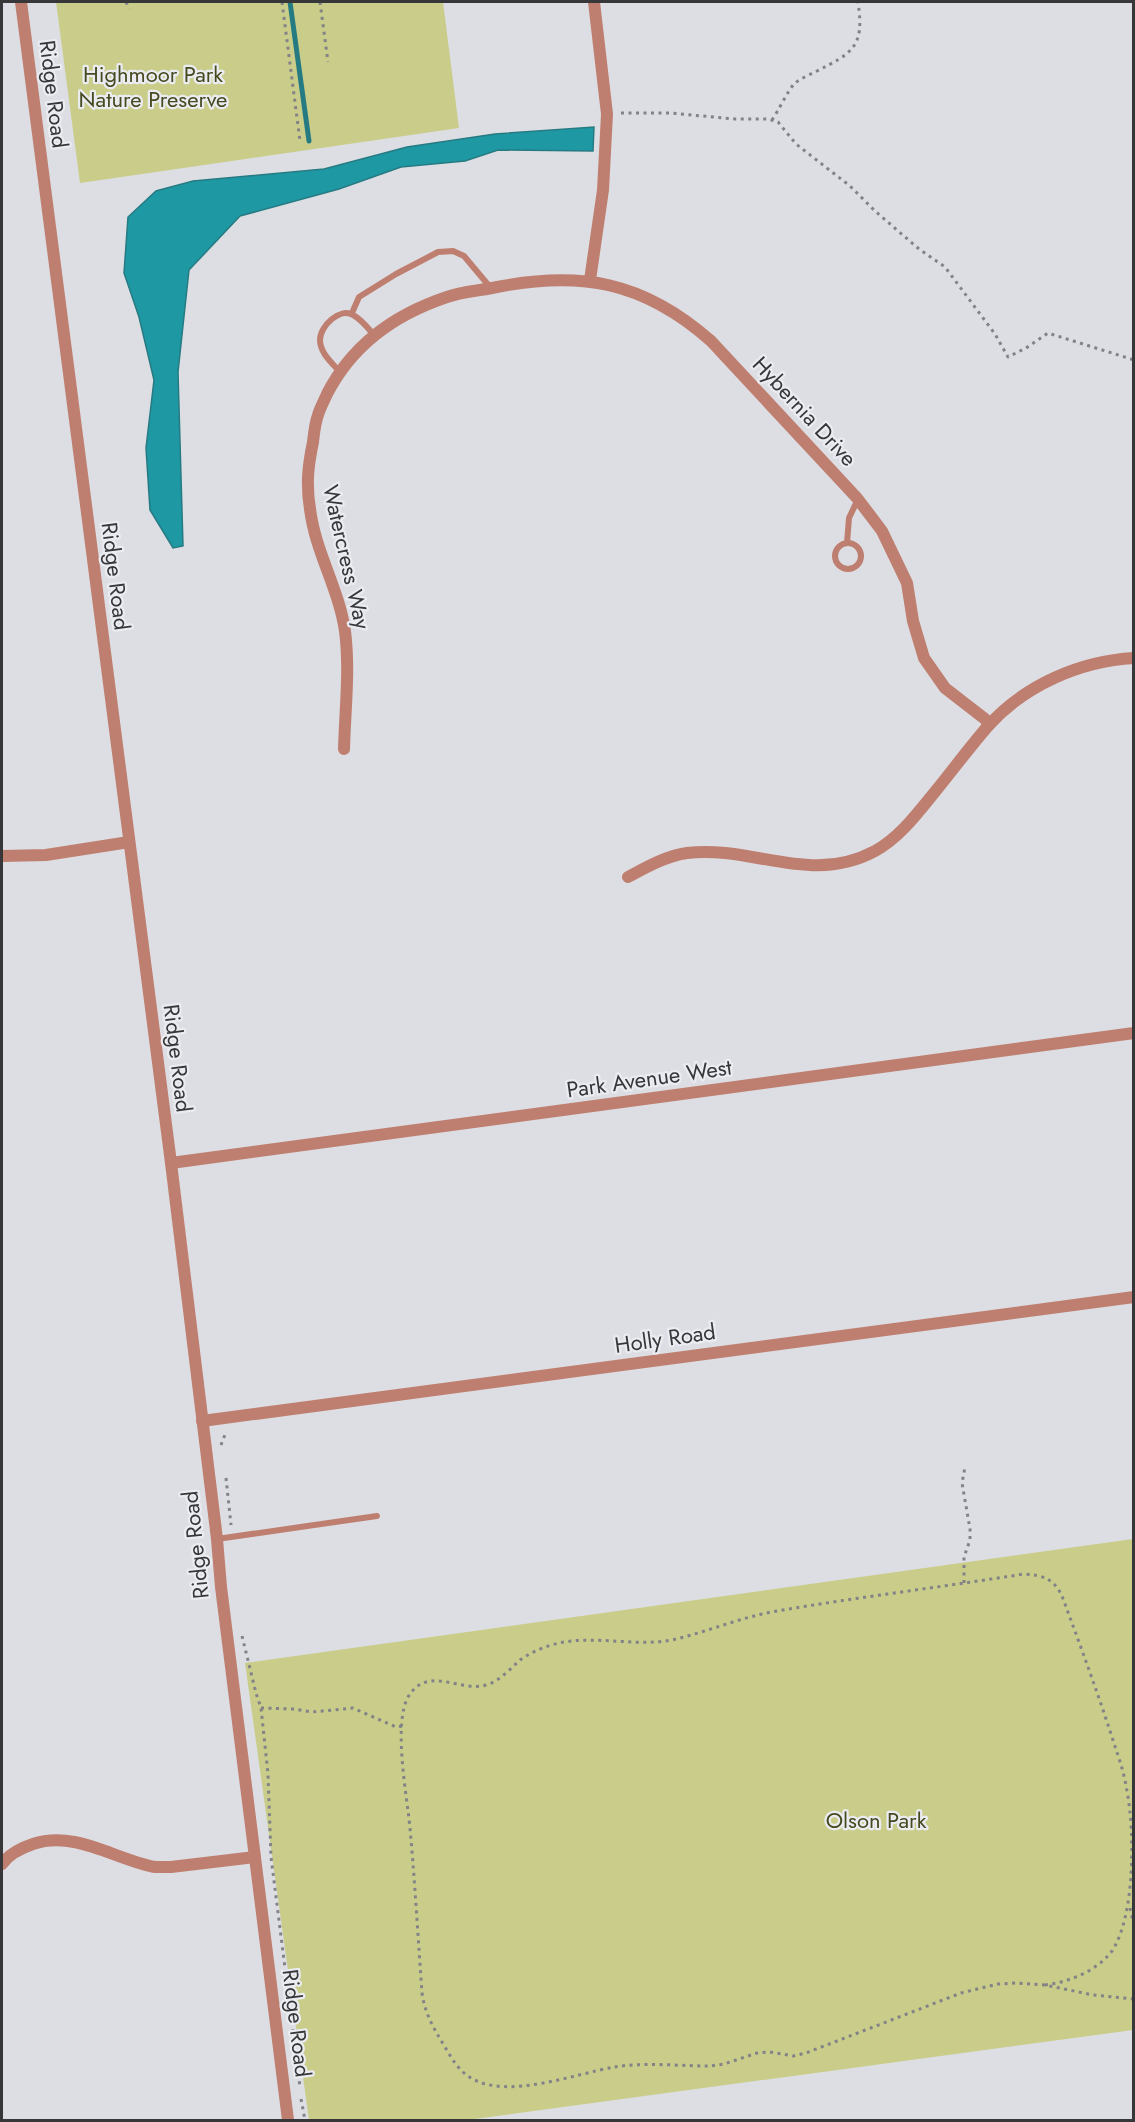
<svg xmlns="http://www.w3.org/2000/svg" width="1135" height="2122" font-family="Jost,sans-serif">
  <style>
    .green { fill: #c9cd89 }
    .water { fill: #1e98a3; stroke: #267b83; stroke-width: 1.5 }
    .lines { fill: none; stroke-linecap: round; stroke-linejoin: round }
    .stream { stroke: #267b83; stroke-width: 5 }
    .path { stroke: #838387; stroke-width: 3; stroke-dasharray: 3 4.5; stroke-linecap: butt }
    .service { stroke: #bf7f70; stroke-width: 6 }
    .minor { stroke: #bf7f70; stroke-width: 12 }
    .tertiary { stroke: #bf7f70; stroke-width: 12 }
    .labels { text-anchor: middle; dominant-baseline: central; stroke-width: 4.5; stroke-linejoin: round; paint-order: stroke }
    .park-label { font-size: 22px; fill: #47491f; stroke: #eaecf1 }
    .street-label { font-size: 22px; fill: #373739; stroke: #eaecf1 }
  </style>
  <rect width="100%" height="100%" fill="#dddee3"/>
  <g class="green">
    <polygon points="56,2 443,2 459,128 80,183"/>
    <polygon points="1133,1539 1133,2030 467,2120 309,2120 245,1663"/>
  </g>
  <polygon class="water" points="594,127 593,151 498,150 465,161 401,167 339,189 240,216 189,270 178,372 183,546 173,548 150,510 146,448 154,380 139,317 124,273 128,217 156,191 193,181 324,169 407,147 495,134"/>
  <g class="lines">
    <polyline class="stream" points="290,2 309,141"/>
    <g class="path">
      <polyline points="126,2 129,9"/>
      <polyline points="282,2 300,141"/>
      <polyline points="320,2 328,62"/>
      <polyline points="621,113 670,113 735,119 768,119 778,122 796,144 850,186 875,211 919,249 945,267 995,334 1008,357 1026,348 1048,333 1134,360"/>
      <path d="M772 120C779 110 787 92 794 84 800 79 808 75 815 72 852 53 865 48 858 2"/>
      <polyline points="221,1445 226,1432"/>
      <polyline points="226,1478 231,1525"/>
      <polyline points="964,1583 964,1557 970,1540 970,1529 962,1483 965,1467"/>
      <polyline points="242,1636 256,1693 261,1708 268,1774 271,1857 300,2087"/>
      <polyline points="261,1708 294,1709 312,1712 353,1708 396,1727 403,1726"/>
      <polyline points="1130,1908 1134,1926"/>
      <path d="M1045 1985C1069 1982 1097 1971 1112 1951 1135 1916 1135 1833 1127 1791 1124 1771 1117 1753 1111 1734 1096 1688 1079 1642 1062 1596 1054 1579 1043 1575 1024 1574 942 1587 859 1597 777 1611 741 1617 707 1632 672 1640 635 1647 596 1635 559 1643 546 1646 531 1652 520 1660 510 1669 500 1681 486 1685 460 1693 428 1664 408 1697 393 1725 407 1796 410 1828 415 1883 418 1938 422 1993 425 2014 434 2029 445 2047 452 2059 459 2071 471 2078 507 2100 575 2074 614 2067 645 2062 679 2066 710 2066L724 2064 757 2053 770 2052 793 2056 806 2053 961 1993 998 1984 1016 1983 1045 1985 1093 1995 1134 1999"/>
      <polyline points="301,2099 305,2120"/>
    </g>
    <g class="service">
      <polyline points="352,313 359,297 396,274 438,252 453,251 464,256 490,287"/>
      <path d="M340 372C332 363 320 353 320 340 320 326 340 307 353 315 361 319 368 328 374 335"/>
      <circle cx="848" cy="556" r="13"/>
      <polyline points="847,543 849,518 858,499"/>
      <polyline points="217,1539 377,1516"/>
    </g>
    <g class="minor">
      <polyline points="590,280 603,190 607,114 594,2"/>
      <path d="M344 749C345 710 350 670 345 631 339 589 315 551 310 509 306 484 308 466 313 442 314 433 315 423 318 415 320 408 324 401 327 394 352 345 396 314 447 297 461 292 477 291 492 288 580 270 643 281 711 341L857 498 882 531 907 583 913 621 924 658 945 688 985 719 989 725"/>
      <polyline points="2,856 46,855 129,842"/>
      <path d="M628 877C647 867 666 856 687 853 753 845 810 886 875 851 899 838 917 814 934 793 952 771 969 748 988 726 1025 685 1080 661 1134 658"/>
      <polyline points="202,1421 1134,1297"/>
      <path d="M2 1864C9 1854 21 1848 33 1844 75 1830 114 1859 155 1867H171L255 1857"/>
    </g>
    <g class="tertiary">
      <polyline points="21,2 171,1163 217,1539 221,1587 288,2120"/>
      <polyline points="171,1163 1134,1033"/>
    </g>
  </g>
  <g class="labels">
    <g class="park-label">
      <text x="153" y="74">Highmoor Park<tspan x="153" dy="25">Nature Preserve</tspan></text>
      <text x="876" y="1820">Olson Park</text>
    </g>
    <g class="street-label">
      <text transform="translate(54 94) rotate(83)">Ridge Road</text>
      <text transform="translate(805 411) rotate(47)">Hybernia Drive</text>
      <text transform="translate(347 557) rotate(77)">Watercress Way</text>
      <text transform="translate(116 576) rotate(83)">Ridge Road</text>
      <text transform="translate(178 1058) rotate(83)">Ridge Road</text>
      <text transform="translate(649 1078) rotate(-8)">Park Avenue West</text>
      <text transform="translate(665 1338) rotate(-8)">Holly Road</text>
      <text transform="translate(195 1545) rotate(-96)">Ridge Road</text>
      <text transform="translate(297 2023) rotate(83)">Ridge Road</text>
    </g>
  </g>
  <rect width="1135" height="2122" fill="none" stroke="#373739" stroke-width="6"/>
</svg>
